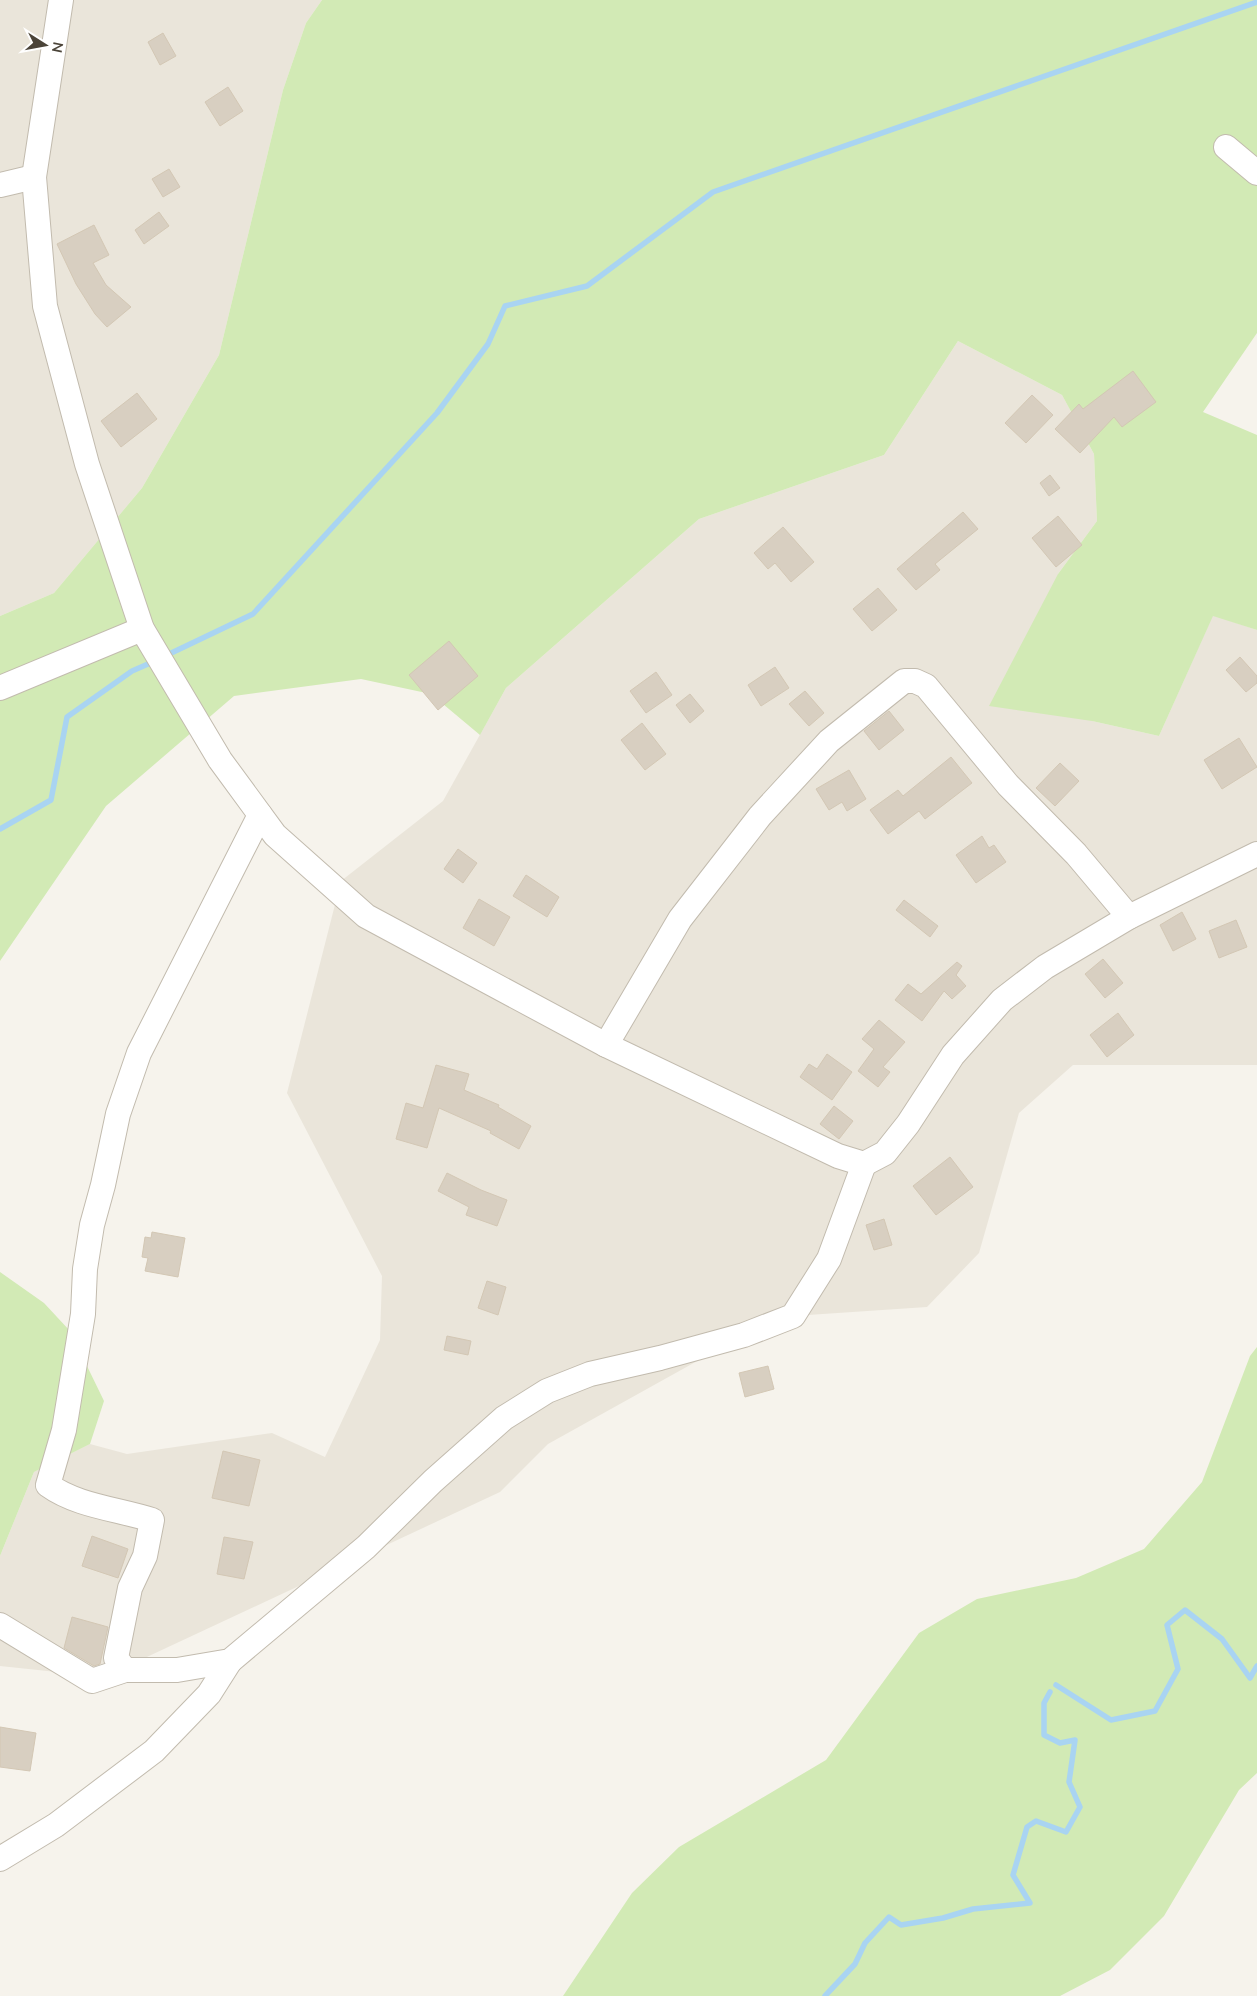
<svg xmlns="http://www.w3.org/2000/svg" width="1257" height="1996" font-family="Mulish,sans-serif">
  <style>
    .residential { fill: #eae5da }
    .green { fill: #d2eab5 }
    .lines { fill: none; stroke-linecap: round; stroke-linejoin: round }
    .stream { stroke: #a9d4f2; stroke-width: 5.5 }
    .building { fill: #d8cfc1; stroke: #d3c7b4 }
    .minor-casing { stroke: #c2bbae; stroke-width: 26 }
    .minor { stroke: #fff; stroke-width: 24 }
  </style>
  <rect width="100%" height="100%" fill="#f6f3ec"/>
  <g class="residential">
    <polygon points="0,0 322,0 306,23 283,90 219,355 142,488 54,593 0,616"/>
    <polygon points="958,341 1062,395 1094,454 1097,521 1058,574 1092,721 1159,736 1213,615 1257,630 1257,1065 1073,1065 1019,1113 979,1253 927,1307 793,1316 744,1335 548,1444 500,1492 104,1677 0,1666 0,1556 34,1472 90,1444 127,1454 272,1433 325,1457 380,1340 382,1276 287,1093 341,881 443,801 506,688 699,519 884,455"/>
  </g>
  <g class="green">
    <polygon points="322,0 1257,0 1257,333 1203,412 1257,435 1257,630 1213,616 1159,736 1092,721 989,706 1058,574 1097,521 1094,454 1062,395 958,341 884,455 699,519 506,688 480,735 431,694 361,679 234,696 106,806 0,961 0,616 54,593 142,488 219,355 283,90 306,23"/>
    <polygon points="0,1272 44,1303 70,1331 104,1401 90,1444 34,1472 0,1556"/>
    <polygon points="1257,1347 1257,1773 1239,1790 1164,1916 1110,1970 1060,1996 563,1996 632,1893 679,1847 826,1760 919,1633 977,1599 1076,1578 1144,1549 1202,1482 1250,1356"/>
  </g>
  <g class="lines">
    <g class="stream">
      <polyline points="165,656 253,614 437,413 488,344 505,306 587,286 713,192 1257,2"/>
      <polyline points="0,829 51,800 67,717 132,671 155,661"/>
      <polyline points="1056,1685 1111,1720 1155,1711 1178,1669 1167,1625 1185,1610 1222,1639 1250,1678 1257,1666"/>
      <polyline points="825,1996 855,1964 865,1943 889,1917 901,1925 943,1918 973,1909 1030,1903 1013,1875 1027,1827 1036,1821 1066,1832 1080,1807 1069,1782 1075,1740 1060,1743 1044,1735 1044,1703 1050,1692"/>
    </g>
  </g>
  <g class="building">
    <polygon points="163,33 176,56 160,65 148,42"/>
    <polygon points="228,87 243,111 220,126 205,102"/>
    <polygon points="169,169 180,187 163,197 152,179"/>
    <polygon points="159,212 169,226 144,244 135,230"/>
    <polygon points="94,225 109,255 93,263 106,285 131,307 107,327 95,314 76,284 57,244"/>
    <polygon points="1133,371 1156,402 1122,427 1114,417 1080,453 1055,429 1079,404 1083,409"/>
    <polygon points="137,393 157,419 121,447 101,421"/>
    <polygon points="1032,395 1053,415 1026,443 1005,423"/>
    <polygon points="1050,475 1060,488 1049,496 1040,483"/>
    <polygon points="963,512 978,529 935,564 940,570 916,590 897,569"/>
    <polygon points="1058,516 1082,545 1056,567 1032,538"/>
    <polygon points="783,527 814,562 791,582 775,563 768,569 754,553"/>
    <polygon points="878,588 897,610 872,631 853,609"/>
    <polygon points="449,641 478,676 438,710 409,675"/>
    <polygon points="1240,657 1257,676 1257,683 1246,692 1226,670"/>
    <polygon points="775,667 789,688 761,706 748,685"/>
    <polygon points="656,672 672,695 646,713 630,691"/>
    <polygon points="805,691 824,713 809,726 789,704"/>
    <polygon points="690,694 704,711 690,723 676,705"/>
    <polygon points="889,711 904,730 879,750 864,731"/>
    <polygon points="642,723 666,754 645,770 621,740"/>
    <polygon points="1239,738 1257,767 1222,789 1204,760"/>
    <polygon points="951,757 972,783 925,819 919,811 888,834 870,810 898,790 903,796"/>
    <polygon points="1060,763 1079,781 1055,806 1036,788"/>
    <polygon points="849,770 866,799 847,811 842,802 829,810 816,789"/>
    <polygon points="982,836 989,848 994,845 1006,862 976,883 956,855"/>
    <polygon points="458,849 477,863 463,883 444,869"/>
    <polygon points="526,875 559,897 547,917 513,896"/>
    <polygon points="479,899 510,917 494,946 463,928"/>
    <polygon points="904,900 938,926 930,937 896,910"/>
    <polygon points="1182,912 1196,939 1173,951 1160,925"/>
    <polygon points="1236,920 1247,947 1219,958 1209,931"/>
    <polygon points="1103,959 1123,983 1105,998 1085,974"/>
    <polygon points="957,962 962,966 956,975 966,986 952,999 944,991 922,1021 895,1000 908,984 921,994"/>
    <polygon points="1118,1013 1134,1035 1107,1057 1090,1035"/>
    <polygon points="879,1020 905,1042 883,1067 890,1072 878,1087 858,1071 874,1049 862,1039"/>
    <polygon points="827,1054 852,1072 832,1100 800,1077 809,1064 817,1069"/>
    <polygon points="436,1065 469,1074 464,1090 499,1105 498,1107 531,1126 519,1149 490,1133 491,1131 439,1108 427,1148 396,1139 406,1103 423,1108"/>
    <polygon points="834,1106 853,1121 839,1139 820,1124"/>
    <polygon points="950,1157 973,1187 936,1215 913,1186"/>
    <polygon points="447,1173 481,1190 507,1200 497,1226 466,1215 469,1207 438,1191"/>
    <polygon points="884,1219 892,1245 874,1250 866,1225"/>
    <polygon points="152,1232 185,1238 178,1277 145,1271 148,1258 142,1257 145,1237 151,1238"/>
    <polygon points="487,1281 506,1287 498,1315 478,1308"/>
    <polygon points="447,1336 471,1341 468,1355 444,1350"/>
    <polygon points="768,1366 774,1389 745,1397 739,1373"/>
    <polygon points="223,1451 260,1460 249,1506 212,1498"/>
    <polygon points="92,1536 128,1549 118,1578 82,1566"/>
    <polygon points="224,1537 253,1542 244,1579 217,1574"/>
    <polygon points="72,1617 108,1627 100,1664 94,1666 64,1648"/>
    <polygon points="0,1727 36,1733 30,1771 0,1767"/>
  </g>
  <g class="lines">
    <g class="minor-casing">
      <g id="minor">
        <polyline points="61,0 34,177 45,306 87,464 142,629 220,760 275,835 366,916 606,1045 838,1156 864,1164 885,1153 908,1124 953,1055 1002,1000 1045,967 1129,917 1257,854"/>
        <polyline points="1226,147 1257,173"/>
        <polyline points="0,185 34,177"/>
        <polyline points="0,688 142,629"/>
        <polyline points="606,1045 680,919 760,816 829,741 904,681 915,681 926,686 1008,785 1076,854 1129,917"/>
        <polyline points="0,1625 92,1681 125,1670 177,1670 230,1661 366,1547 433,1481 504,1418 547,1391 590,1374 660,1358 744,1335 793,1316 829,1259 864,1164"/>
        <path d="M125 1670 116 1658 130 1588 145 1556 152 1520C118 1509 77 1506 48 1485L64 1430 83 1314 85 1269 92 1225 103 1185 118 1114 139 1053 260 815"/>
        <polyline points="0,1859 56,1825 154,1751 209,1694 230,1661"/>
      </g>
    </g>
    <use href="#minor" class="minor"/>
  </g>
  <g transform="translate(45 45) rotate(101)" stroke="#ffffff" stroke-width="4" paint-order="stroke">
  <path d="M0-4L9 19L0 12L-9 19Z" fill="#4b4439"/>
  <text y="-8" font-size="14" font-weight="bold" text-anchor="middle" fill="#4b4439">N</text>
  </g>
</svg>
